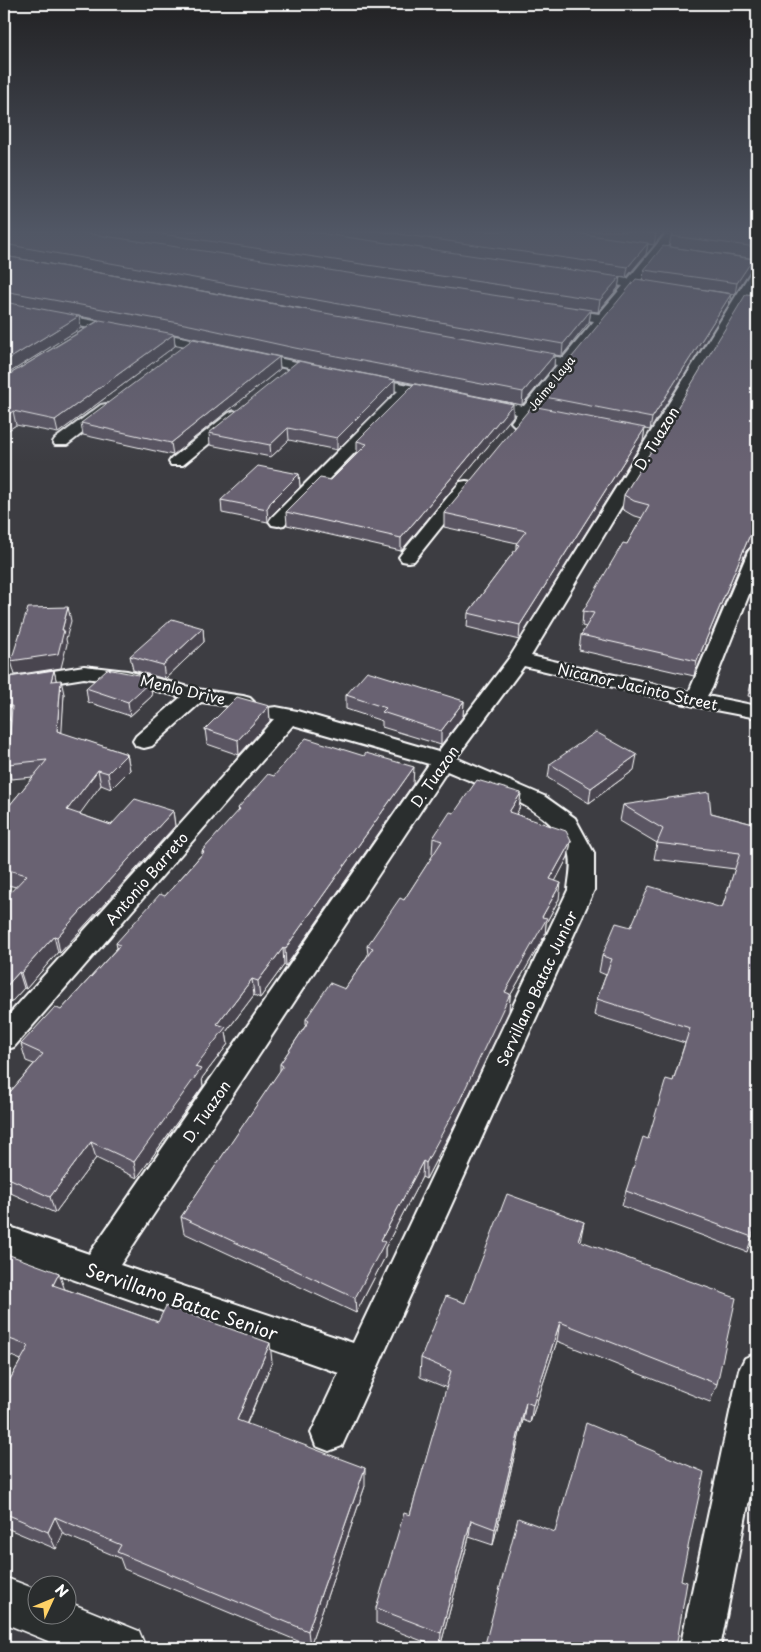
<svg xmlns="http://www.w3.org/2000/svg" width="761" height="1652" font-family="'Playpen Sans',sans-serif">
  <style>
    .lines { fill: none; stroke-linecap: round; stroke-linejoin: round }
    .street-casing { stroke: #fff; stroke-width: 4 }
    .secondary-casing { stroke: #fff; stroke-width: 3 }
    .street { fill: #2a2d2e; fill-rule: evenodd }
    .secondary { fill: #2a2d2e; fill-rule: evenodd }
    .wall { fill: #5a5462; stroke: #fff }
    .shaded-wall { fill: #4a4550; stroke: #fff }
    .building { fill: #696272; stroke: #fff }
    .labels { text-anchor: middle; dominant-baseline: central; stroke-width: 5; stroke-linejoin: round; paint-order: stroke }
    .far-street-label { font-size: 12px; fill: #fff; stroke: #2a2d2e }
    .street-label { font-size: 15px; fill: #fff; stroke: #2a2d2e }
    .near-street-label { font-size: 18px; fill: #fff; stroke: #2a2d2e }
  </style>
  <rect width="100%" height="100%" fill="#3d3d42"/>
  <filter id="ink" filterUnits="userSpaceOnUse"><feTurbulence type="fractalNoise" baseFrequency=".02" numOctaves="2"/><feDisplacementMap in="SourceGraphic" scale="10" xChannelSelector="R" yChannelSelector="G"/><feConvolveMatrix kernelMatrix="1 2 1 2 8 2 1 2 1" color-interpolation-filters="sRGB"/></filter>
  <g filter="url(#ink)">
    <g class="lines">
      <g class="street-casing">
        <g id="street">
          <path d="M668 231H679L640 281 668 285 670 288 668 291 635 288 537 409 565 415 568 418 565 421 560 423 531 417C526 424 523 428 514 425L511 422 517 414 477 406 475 403 477 400 482 399 524 406 557 365 517 358 515 355 517 352 522 351 563 358 594 321 553 315 552 312 553 309 558 308 599 314 623 286 582 280 580 277 582 274 586 273 628 279Z"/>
          <path d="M757 268V282L531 656 689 692 748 552 751 548 757 547V574L712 688 707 696 757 706V718L694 706 524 666 456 758 544 796 575 818 594 853V890L342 1446 329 1451 316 1446 311 1433 339 1373 4 1255V1225L89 1254 429 764 293 725 14 1047 4 1050V1020L274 719 268 718 265 713 268 708 276 707 297 711 438 752 510 657 751 272ZM447 771C487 789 554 807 569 852 573 862 569 879 568 890L353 1343 120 1265Z"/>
          <polygon points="4,304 191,339 324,368 329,369 331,372 329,375 324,376 191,347 4,312"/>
          <polygon points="364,376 444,392 446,395 444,398 439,399 412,394 284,525 278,526 272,525 269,521 272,517 398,391 359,383 357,380 359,377"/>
          <polygon points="106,404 111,405 113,408 111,411 67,445 55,445 53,442 55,439 101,405"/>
          <polygon points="234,411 239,413 242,416 239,419 183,465 171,465 169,462 171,459 229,413"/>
          <polygon points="466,481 472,482 474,486 414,561 408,562 402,561 399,557 402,553 460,482"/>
          <polygon points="84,666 127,671 197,689 243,696 250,698 254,702 250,706 243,708 201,702 152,746 144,748 136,746 133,741 136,736 181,697 126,683 84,678 4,691 4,679"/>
          <polygon points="757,1353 757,1459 720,1648 680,1648 739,1370 745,1358"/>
        </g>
      </g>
      <g class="secondary-casing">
        <polygon id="secondary" points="4,1577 38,1590 38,1614 68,1614 68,1602 139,1631 146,1648 65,1648 4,1623"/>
      </g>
      <use href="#street" class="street"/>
      <use href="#secondary" class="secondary"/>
    </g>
    <g class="wall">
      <polygon points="4,231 665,231 654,245 648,244 646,254 626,278 620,277 618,288 598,312 591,311 589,322 562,356 555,355 554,366 522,405 295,360 174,334 175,346 58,433 16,425 4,433 7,376 99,320 79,316 81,328 4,376 4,256 310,310 4,256"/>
      <polygon points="757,231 757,259 669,247 671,236"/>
      <polygon points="753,259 751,269 735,294 692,288 731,294 729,304 650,430 645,429 643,441 519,640 467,627 468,613 516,549 516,544 517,543 444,527 444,513 539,408 540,396 643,280 644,270"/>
      <polygon points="757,277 757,539 754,546 750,547 746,551 694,676 579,650 581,635 586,627 582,626 583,611 627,544 642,518 632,515 622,509 624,495 668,426 668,423 751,294 753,284"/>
      <polygon points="279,357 280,369 173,455 83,435 81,423"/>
      <polygon points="395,380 395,392 337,450 289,440 271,457 210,445 209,433"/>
      <polygon points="513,416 401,551 287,525 286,512 331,480 357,454 357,441"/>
      <polygon points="299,474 300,487 271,516 268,522 222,513 221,500"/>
      <polygon points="203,628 204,642 165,679 133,670 130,656"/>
      <polygon points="757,665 757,698 748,696 752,680"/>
      <polygon points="54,670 56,680 64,694 61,733 127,754 130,770 111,789 101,785 79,814 111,825 173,811 175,826 60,953 58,952 26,989 24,988 4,1010 16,887 4,884 4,812 33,777 11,779 8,764 11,721 10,721 6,707"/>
      <polygon points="149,677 152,696 130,716 88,702 86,688"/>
      <polygon points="346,695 464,701 463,716 441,745 382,727 382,721 346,709"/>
      <polygon points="269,706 270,721 239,755 207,744 205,729"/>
      <polygon points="550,764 634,770 589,803 548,778"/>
      <polygon points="274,776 413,784 286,966 284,965 260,998 254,995 226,1032 228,1044 202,1078 203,1086 137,1178 96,1158 55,1213 4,1190 4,1099 34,1064 26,1061 21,1044 61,1010 117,948 116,943 165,896 202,854 202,851 239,811 238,808"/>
      <polygon points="521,793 519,809 516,814 571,841 568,857 555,881 559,899 546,923 545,935 510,996 509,1011 457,1120 426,1179 422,1177 385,1248 385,1257 356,1313 184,1233 181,1217 280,1071 280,1064 306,1025 306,1019 345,989 368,955 367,946 404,900 434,854 432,854 433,838 454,813"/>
      <polygon points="623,805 711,813 757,825 752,1237 747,1252 622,1206 626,1191 673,1081 685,1043 594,1015 597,999 606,975 599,972 602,956 631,927 722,908 735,869 654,859 657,843 620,821"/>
      <polygon points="580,1241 717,1384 710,1402 557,1341 530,1423 523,1420 493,1545 469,1537 440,1648 376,1623 376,1608 410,1515 447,1388 420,1377 421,1358 465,1303"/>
      <polygon points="4,1253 65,1289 272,1362 247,1424 365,1486 310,1646 124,1569 120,1558 63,1534 56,1549 4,1527 4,1390 21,1360 4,1353"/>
    </g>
    <g class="shaded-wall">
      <polygon points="658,231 665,231 654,245 656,234"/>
      <polygon points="648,243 646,254 626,278 628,267"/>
      <polygon points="753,259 751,269 735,294 737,283"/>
      <polygon points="620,277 618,288 598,312 600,300"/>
      <polygon points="731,294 729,304 650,430 652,418"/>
      <polygon points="591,310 589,322 562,356 563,344"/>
      <polygon points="79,316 81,328 4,376 4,362"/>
      <polygon points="174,334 175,346 58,433 55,420"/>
      <polygon points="555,354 554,366 522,405 523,392"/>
      <polygon points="279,357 280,369 173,455 171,443"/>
      <polygon points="395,380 395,392 337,450 337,438"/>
      <polygon points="513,404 513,416 401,551 401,538"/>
      <polygon points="13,411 16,425 4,433 4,418"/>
      <polygon points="288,428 289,440 271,457 270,445"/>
      <polygon points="645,428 643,441 519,640 520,625"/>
      <polygon points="299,474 300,487 271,516 268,522 267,509 270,503"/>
      <polygon points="757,531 757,539 754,546 750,547 746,551 694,676 697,661 749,537 753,533"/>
      <polygon points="68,607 71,621 66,639 67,644 61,668 15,675 11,661 62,630"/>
      <polygon points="203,628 204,642 165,679 163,665"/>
      <polygon points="54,670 57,684 51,681"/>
      <polygon points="149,677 152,696 130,716 128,702"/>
      <polygon points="61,680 64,694 61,746 57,731"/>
      <polygon points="464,701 463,716 441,745 441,731"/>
      <polygon points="269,706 270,721 239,755 238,740"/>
      <polygon points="127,754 130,770 111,789 108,773"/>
      <polygon points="637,755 634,770 589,803 591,788"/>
      <polygon points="414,767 413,784 286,966 285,949"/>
      <polygon points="98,770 101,785 71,826 67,810"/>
      <polygon points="521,793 519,809 508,828 509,812"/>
      <polygon points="173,811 175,826 60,953 57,937"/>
      <polygon points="571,841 568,857 548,895 550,879"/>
      <polygon points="561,883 559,899 546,923 545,935 510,996 509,1011 457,1120 426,1179 426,1163 505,992 542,917"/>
      <polygon points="54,936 58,952 26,989 21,973"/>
      <polygon points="283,948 284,965 260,998 258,981"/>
      <polygon points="19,972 24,988 4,1010 4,989"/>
      <polygon points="252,979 254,995 226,1032 228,1044 202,1078 203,1086 137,1178 134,1162 195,1067 217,1024"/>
      <polygon points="91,1142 96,1158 55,1213 50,1197"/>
      <polygon points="423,1161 422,1177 385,1248 385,1257 356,1313 355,1298 381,1240"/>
      <polygon points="584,1222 580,1242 578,1240"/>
      <polygon points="59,1273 66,1293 53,1285"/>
      <polygon points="560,1322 557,1341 530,1423 533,1405"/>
      <polygon points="270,1343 272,1362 240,1439 237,1420"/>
      <polygon points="526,1402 523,1420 493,1545 495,1529"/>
      <polygon points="365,1468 365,1486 310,1646 308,1631"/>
      <polygon points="55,1517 63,1534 56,1549 48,1532"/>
      <polygon points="471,1520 469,1537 440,1648 441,1633"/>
    </g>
    <g class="building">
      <polygon points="7,231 72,231 591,310 563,344 4,244 4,233"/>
      <polygon points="142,231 305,231 620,277 600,300"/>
      <polygon points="378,231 560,231 648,243 628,267"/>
      <polygon points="635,231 658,231 656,234"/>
      <polygon points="674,231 757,231 757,247 671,236"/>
      <polygon points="663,246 753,259 737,283 644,270"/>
      <polygon points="4,256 555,354 523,392 295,348 190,325 4,291"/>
      <polygon points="757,277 757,285 753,284"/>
      <polygon points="636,279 731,294 652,418 540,396"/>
      <polygon points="746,294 757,295 757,531 753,533 749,537 697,661 581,635 594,613 583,611 623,543 627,544 649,505 634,501 624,495 664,430 669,425 668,423"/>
      <polygon points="4,302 79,316 4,362"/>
      <polygon points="100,320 174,334 55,420 13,411 4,418 4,376 7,376"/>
      <polygon points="193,339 279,357 171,443 81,423"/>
      <polygon points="298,361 395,380 337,438 288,428 270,445 209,433"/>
      <polygon points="414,384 513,404 401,538 286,512 320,478 331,480 367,444 357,441"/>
      <polygon points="532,406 645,428 520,625 468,613 519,545 516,544 526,531 444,513"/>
      <polygon points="258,466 299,474 270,503 267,509 221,500"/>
      <polygon points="68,607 62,630 64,630 58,654 11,661 28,608"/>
      <polygon points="172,619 203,628 163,665 130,656"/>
      <polygon points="757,665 757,682 752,680"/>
      <polygon points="107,669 149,677 145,680 150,682 128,702 86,688"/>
      <polygon points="54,670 51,681 61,680 57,731 127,754 108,773 98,770 67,810 111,825 135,799 173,811 57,937 54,936 21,973 19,972 4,989 4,899 27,875 4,869 4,812 47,760 8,764 12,706 6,707 9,677"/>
      <polygon points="367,671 464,701 441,731 382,712 386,708 346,695"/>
      <polygon points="237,697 269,706 238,740 205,729"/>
      <polygon points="596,732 637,755 591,788 550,764"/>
      <polygon points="306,738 364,756 366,753 414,767 285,949 283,948 258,981 252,979 217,1024 226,1027 195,1067 201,1069 134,1162 91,1142 50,1197 4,1176 4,1099 43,1054 21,1044 55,1007 61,1010 120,945 116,943 160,894 165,896 204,852 202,851 240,809 238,808 268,774 274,776"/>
      <polygon points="477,780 521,793 509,812 566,831 571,841 550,879 561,883 542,917 547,918 505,992 510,994 458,1104 426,1163 423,1161 381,1240 385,1242 355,1298 181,1217 283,1066 280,1064 309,1021 306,1019 330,983 345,989 373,948 367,946 400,898 404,900 442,841 433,838 450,812 454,813"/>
      <polygon points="709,792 711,813 757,825 757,1214 752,1237 626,1191 643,1137 648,1139 666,1079 673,1081 690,1028 597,999 612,959 602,956 616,923 631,927 649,886 722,908 740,853 657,843 663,829 623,805"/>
      <polygon points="507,1194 584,1222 578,1240 736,1298 717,1384 560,1322 533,1405 526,1402 495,1529 471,1520 441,1633 376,1608 404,1513 410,1515 451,1371 421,1358 446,1296 465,1303"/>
      <polygon points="4,1253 59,1273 53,1285 158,1322 166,1306 270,1343 237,1420 365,1468 308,1631 117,1552 121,1545 55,1517 48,1532 4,1513 4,1390 29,1346 4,1337"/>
      <polygon points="586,1423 704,1472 681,1580 687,1582 676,1648 484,1648 518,1518 555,1532"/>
    </g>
  </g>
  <linearGradient id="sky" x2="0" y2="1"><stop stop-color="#222224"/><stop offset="0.5" stop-color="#515765"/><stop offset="1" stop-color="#515765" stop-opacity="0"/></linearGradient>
  <rect width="761" height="463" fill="url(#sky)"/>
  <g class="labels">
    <g class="far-street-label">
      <text transform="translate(551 383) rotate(-51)">Jaime Laya</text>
    </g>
    <g class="street-label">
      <text transform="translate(656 438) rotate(-59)">D. Tuazon</text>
      <text transform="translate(638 686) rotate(13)">Nicanor Jacinto Street</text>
      <text transform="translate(183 689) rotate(13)">Menlo Drive</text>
      <text transform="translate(434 776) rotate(-55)">D. Tuazon</text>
      <text transform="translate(146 878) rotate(-49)">Antonio Barreto</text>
      <text transform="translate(536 988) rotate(-65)">Servillano Batac Junior</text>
      <text transform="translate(206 1111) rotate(-56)">D. Tuazon</text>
    </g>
    <g class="near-street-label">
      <text transform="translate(182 1301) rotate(19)">Servillano Batac Senior</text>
    </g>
  </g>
  <rect width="761" height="1652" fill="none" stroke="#2a2d2e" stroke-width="20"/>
  <rect x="10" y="10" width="741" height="1632" fill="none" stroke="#fff" stroke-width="2" filter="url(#ink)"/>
  <g transform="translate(52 1600) rotate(46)"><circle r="24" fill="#2a2d2e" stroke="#7f8182"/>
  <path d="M0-4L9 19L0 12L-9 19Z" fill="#ffd166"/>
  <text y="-8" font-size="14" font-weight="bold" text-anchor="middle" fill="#ffffff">N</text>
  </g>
</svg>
